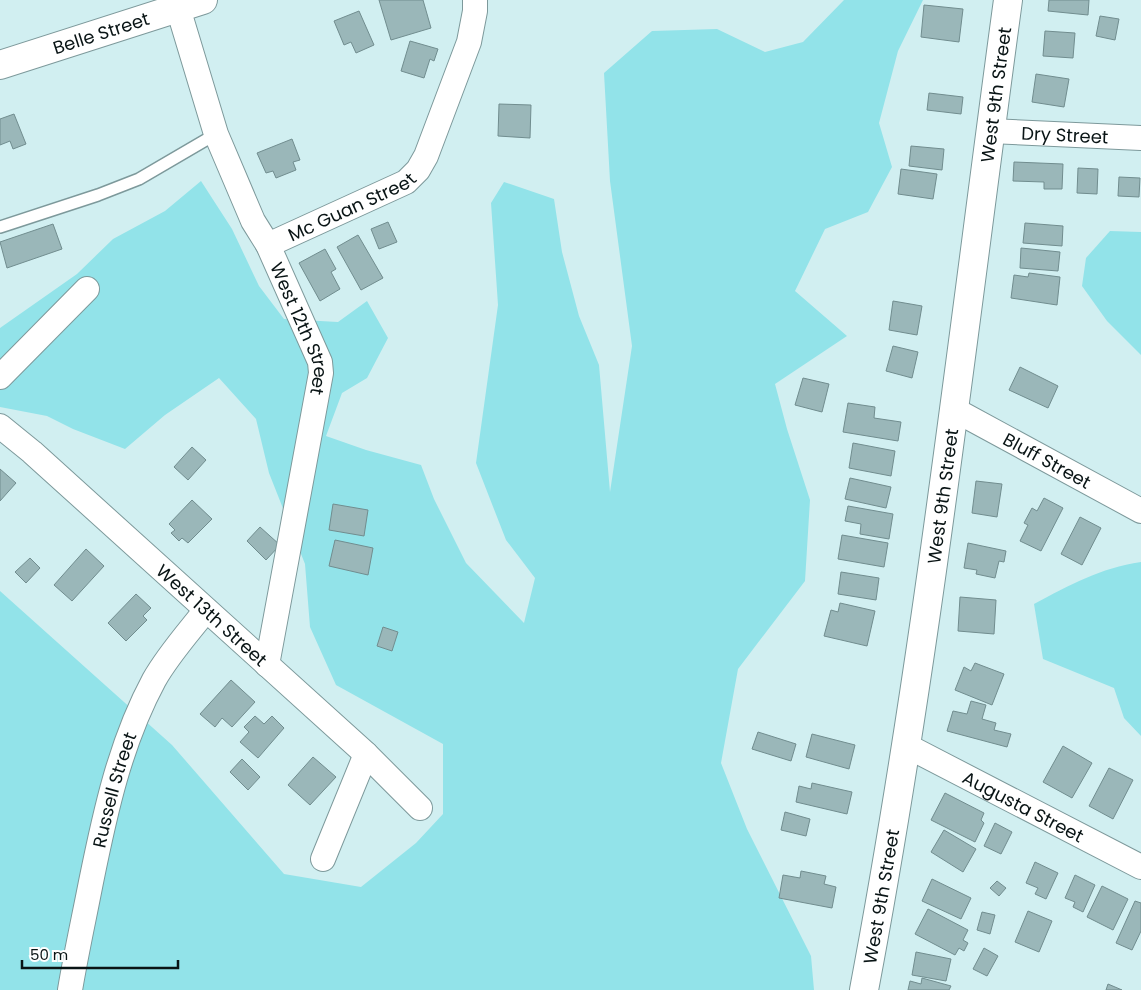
<svg xmlns="http://www.w3.org/2000/svg" width="1141" height="990" font-family="Poppins,sans-serif">
  <style>
    .green { fill: #92e3e9 }
    .building { fill: #9ab7b9; stroke: #718d8f }
    .lines { fill: none; stroke-linecap: round; stroke-linejoin: round }
    .service-casing { stroke: #7d999b; stroke-width: 14 }
    .minor-casing { stroke: #7d999b; stroke-width: 26 }
    .tertiary-casing { stroke: #7d999b; stroke-width: 30 }
    .service { stroke: #fff; stroke-width: 11 }
    .minor { stroke: #fff; stroke-width: 24 }
    .tertiary { stroke: #fff; stroke-width: 28 }
    .labels { text-anchor: middle; dominant-baseline: central; stroke-width: 4.5; stroke-linejoin: round; paint-order: stroke }
    .street-label { font-size: 18px; fill: #091415; stroke: #fff }
  </style>
  <rect width="100%" height="100%" fill="#d1eff1"/>
  <g class="green">
    <polygon points="844,0 923,0 898,51 879,123 892,167 868,212 825,229 795,291 847,336 775,384 787,429 810,500 805,581 738,669 721,763 747,829 811,956 814,990 0,990 0,591 172,745 284,874 361,887 416,843 443,814 443,744 336,685 310,627 305,564 269,473 256,419 219,378 165,415 125,449 73,429 47,416 0,407 0,328 77,274 113,239 165,211 201,181 232,229 259,286 284,319 338,322 367,301 388,338 367,378 342,393 326,436 366,450 421,465 434,499 466,563 524,623 535,578 506,540 476,463 498,305 491,203 504,182 554,199 562,252 579,316 599,365 610,492 632,346 610,181 604,73 652,31 717,29 765,52 803,42"/>
    <polygon points="1110,231 1141,232 1141,355 1107,321 1082,286 1086,258"/>
    <path d="M1141 562V736L1124 718 1114 688 1043 659 1034 604C1070 585 1100 568 1141 562Z"/>
  </g>
  <g class="building">
    <polygon points="379,0 423,0 431,28 391,40"/>
    <polygon points="1049,0 1089,0 1088,15 1048,11"/>
    <polygon points="924,5 963,9 959,42 921,37"/>
    <polygon points="359,11 374,45 356,53 351,42 344,45 334,21"/>
    <polygon points="1100,16 1119,19 1115,40 1096,36"/>
    <polygon points="1045,31 1075,33 1073,58 1043,56"/>
    <polygon points="410,41 438,49 434,61 430,59 424,78 401,71"/>
    <polygon points="1036,74 1069,79 1064,107 1032,102"/>
    <polygon points="929,93 963,97 961,114 927,110"/>
    <polygon points="499,104 531,105 530,138 498,136"/>
    <polygon points="14,114 26,144 13,149 10,141 0,145 0,119"/>
    <polygon points="292,139 300,160 293,162 296,170 276,178 273,171 266,173 257,153"/>
    <polygon points="911,146 944,149 942,170 909,166"/>
    <polygon points="1014,162 1063,164 1062,189 1044,189 1044,182 1013,181"/>
    <polygon points="1078,168 1098,169 1097,194 1077,193"/>
    <polygon points="901,169 937,174 933,199 898,194"/>
    <polygon points="1119,177 1140,178 1139,197 1118,196"/>
    <polygon points="388,222 397,242 379,249 371,229"/>
    <polygon points="1025,223 1063,226 1062,246 1023,243"/>
    <polygon points="53,224 62,249 7,268 0,242"/>
    <polygon points="358,235 383,278 361,290 337,247"/>
    <polygon points="1021,248 1060,252 1058,271 1020,268"/>
    <polygon points="325,249 336,269 331,272 340,289 320,301 299,263"/>
    <polygon points="1029,273 1060,277 1057,305 1011,298 1014,275 1028,277"/>
    <polygon points="893,301 922,306 917,335 889,330"/>
    <polygon points="893,346 918,352 912,378 886,371"/>
    <polygon points="1020,367 1058,386 1048,408 1009,390"/>
    <polygon points="803,378 829,384 822,412 795,405"/>
    <polygon points="848,403 875,407 874,418 901,422 898,441 843,432"/>
    <polygon points="853,443 895,451 891,476 849,468"/>
    <polygon points="192,447 206,460 188,480 174,467"/>
    <polygon points="0,469 16,483 0,501"/>
    <polygon points="850,478 891,487 886,508 845,499"/>
    <polygon points="976,481 1002,484 997,517 972,513"/>
    <polygon points="1044,498 1063,508 1041,551 1020,541 1028,525 1024,523 1032,508 1037,511"/>
    <polygon points="192,500 212,519 188,543 182,538 179,541 171,533 175,530 169,524"/>
    <polygon points="333,504 368,510 364,536 329,530"/>
    <polygon points="848,506 893,514 889,539 860,534 861,524 845,521"/>
    <polygon points="1080,517 1101,528 1082,565 1061,554"/>
    <polygon points="260,527 280,545 266,560 247,541"/>
    <polygon points="842,535 888,543 884,567 838,559"/>
    <polygon points="335,540 373,548 368,575 329,566"/>
    <polygon points="968,543 1006,551 1004,562 999,561 995,578 976,574 977,570 964,568"/>
    <polygon points="86,549 104,566 72,601 54,585"/>
    <polygon points="30,558 40,568 26,583 15,572"/>
    <polygon points="841,572 879,578 876,600 838,594"/>
    <polygon points="136,594 151,608 143,616 147,620 126,641 108,623"/>
    <polygon points="960,597 996,600 994,634 958,631"/>
    <polygon points="840,603 875,611 867,646 824,636 831,610 838,612"/>
    <polygon points="383,627 398,632 392,651 377,646"/>
    <polygon points="975,663 1004,674 992,705 955,690 964,667 971,671"/>
    <polygon points="231,680 255,702 232,727 222,718 215,727 200,714"/>
    <polygon points="971,701 986,705 982,719 996,723 994,730 1011,734 1007,747 947,731 953,711 967,714"/>
    <polygon points="255,716 264,724 272,716 284,728 258,758 240,742 249,732 244,727"/>
    <polygon points="758,732 796,744 791,761 752,749"/>
    <polygon points="812,734 855,745 849,769 806,757"/>
    <polygon points="1063,746 1092,763 1072,798 1043,782"/>
    <polygon points="313,757 336,777 310,805 288,785"/>
    <polygon points="242,759 260,777 248,790 230,772"/>
    <polygon points="1109,768 1133,780 1113,819 1089,806"/>
    <polygon points="812,783 852,792 847,814 796,802 799,786 811,789"/>
    <polygon points="945,793 984,813 981,820 984,823 975,842 931,820"/>
    <polygon points="785,812 810,819 806,836 781,830"/>
    <polygon points="995,823 1012,832 1001,854 984,846"/>
    <polygon points="944,830 976,849 963,872 931,852"/>
    <polygon points="1035,862 1058,873 1046,899 1035,894 1038,888 1026,883"/>
    <polygon points="801,871 826,876 824,884 836,887 832,908 779,898 783,875 800,878"/>
    <polygon points="1075,875 1095,885 1083,912 1073,907 1075,902 1065,898"/>
    <polygon points="932,879 971,898 961,919 922,901"/>
    <polygon points="997,881 1006,888 999,896 990,888"/>
    <polygon points="1102,886 1128,899 1113,930 1087,917"/>
    <polygon points="1135,901 1141,903 1141,931 1132,950 1116,943"/>
    <polygon points="928,909 968,930 963,940 968,943 964,951 959,948 955,955 915,934"/>
    <polygon points="1028,911 1052,921 1039,952 1015,942"/>
    <polygon points="982,912 995,915 990,934 977,930"/>
    <polygon points="984,948 998,956 987,976 973,969"/>
    <polygon points="916,952 951,959 946,981 912,975"/>
    <polygon points="922,978 951,986 949,990 908,990 910,981 921,984"/>
    <polygon points="1108,984 1122,990 1106,990"/>
  </g>
  <g class="lines">
    <g class="service-casing">
      <polyline id="service" points="0,227 98,195 139,179 216,134"/>
    </g>
    <g class="minor-casing">
      <g id="minor">
        <path id="s1" d="M178 8 216 134 253 221 268 245 320 362 321 373 267 665"/>
        <path id="s2" d="M990 131 1141 138"/>
        <path id="s3" d="M268 245 406 182 418 170 426 156 469 42 475 11V0"/>
        <polyline points="0,377 87,289"/>
        <path id="s4" d="M955 410 1141 511"/>
        <path id="s5" d="M0 426 32 452 366 754 420 808"/>
        <path id="s6" d="M907 746 1141 867"/>
        <polyline points="323,859 366,754"/>
        <path id="s7" d="M70 990C76 954 84 918 91 882 105 813 120 743 154 680 168 655 188 633 206 610"/>
      </g>
    </g>
    <g class="tertiary-casing">
      <g id="tertiary">
        <path id="s8" d="M0 65 203 0"/>
        <path id="s9" d="M864 990C926 662 963 331 1008 0"/>
      </g>
    </g>
    <use href="#service" class="service"/>
    <use href="#minor" class="minor"/>
    <use href="#tertiary" class="tertiary"/>
  </g>
  <g class="labels">
    <g class="street-label">
      <text stroke="none"><textPath href="#s8" startOffset="106">Belle Street</textPath></text>
      <text stroke="none"><textPath href="#s9" startOffset="905">West 9th Street</textPath></text>
      <text stroke="none"><textPath href="#s2" startOffset="75">Dry Street</textPath></text>
      <text stroke="none"><textPath href="#s3" startOffset="92">Mc Guan Street</textPath></text>
      <text stroke="none"><textPath href="#s1" startOffset="345">West 12th Street</textPath></text>
      <text stroke="none"><textPath href="#s4" startOffset="105">Bluff Street</textPath></text>
      <text stroke="none"><textPath href="#s9" startOffset="500">West 9th Street</textPath></text>
      <text stroke="none"><textPath href="#s5" startOffset="284">West 13th Street</textPath></text>
      <text stroke="none"><textPath href="#s7" startOffset="205">Russell Street</textPath></text>
      <text stroke="none"><textPath href="#s6" startOffset="131">Augusta Street</textPath></text>
      <text stroke="none"><textPath href="#s9" startOffset="95">West 9th Street</textPath></text>
    </g>
  </g>
  <path d="M22 960v8h156v-8" fill="none" stroke="#091415" stroke-width="2.5"/>
  <text x="30" y="960" font-size="15" fill="#091415" stroke="#ffffff" stroke-width="4" paint-order="stroke">50 m</text>
</svg>
